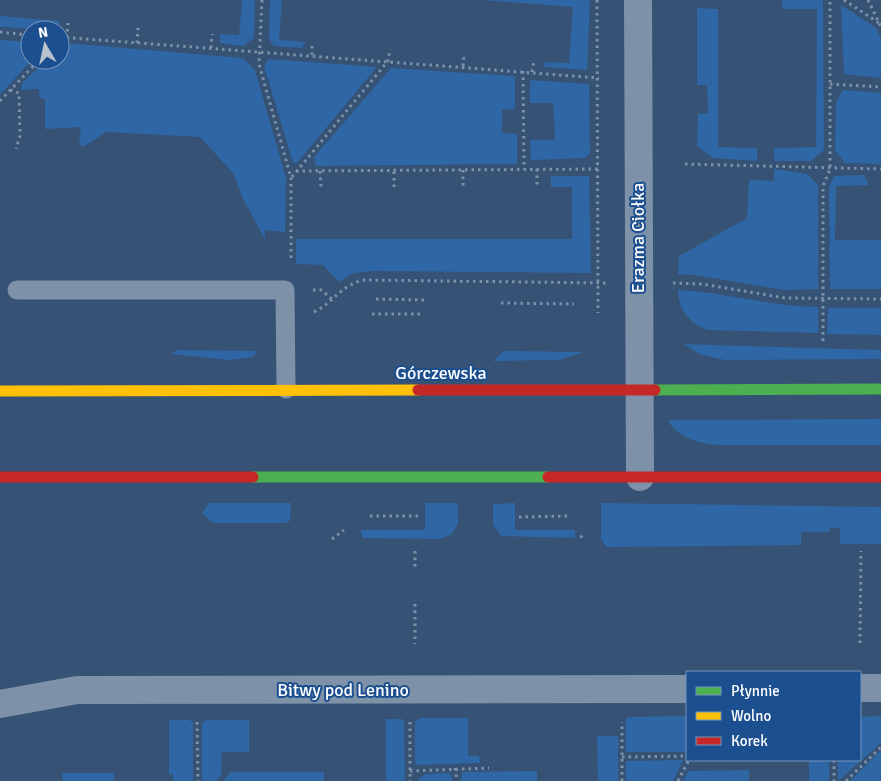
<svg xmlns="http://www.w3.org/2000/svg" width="881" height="781" font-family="Signika,sans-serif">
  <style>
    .green { fill: #2f66a5 }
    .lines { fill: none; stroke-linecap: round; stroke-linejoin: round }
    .path { stroke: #7d92a8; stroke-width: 3; stroke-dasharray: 2.5 4; stroke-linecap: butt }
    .lane { stroke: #7d92a8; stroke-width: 19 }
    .street { stroke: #7d92a8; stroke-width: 28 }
    .fast { stroke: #4caf50; stroke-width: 11 }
    .slow { stroke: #ffc107; stroke-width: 11 }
    .jam { stroke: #c62828; stroke-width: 11 }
    .labels { text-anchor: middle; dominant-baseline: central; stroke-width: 4; stroke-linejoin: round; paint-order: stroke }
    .street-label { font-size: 18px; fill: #fff; stroke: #1b4f8f }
  </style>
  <rect width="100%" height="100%" fill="#365274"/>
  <g class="green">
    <polygon points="242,0 255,0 254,38 243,46 220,43 220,34 239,35"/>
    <polygon points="270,0 282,0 279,40 306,42 302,48 274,46 269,39"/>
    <polygon points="482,0 590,0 587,70 544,67 545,62 569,63 573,7"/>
    <polygon points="782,0 823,0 824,150 811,161 774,161 774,148 816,147 817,9 782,9"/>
    <polygon points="841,5 876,28 881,38 881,78 844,74"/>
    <polygon points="697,8 718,9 718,147 757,148 757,161 713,158 697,146 698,114 708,113 707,85 697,85"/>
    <polygon points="0,16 59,21 58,30 0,27"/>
    <polygon points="0,40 30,42 30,60 32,60 0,95"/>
    <polygon points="65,43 243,58 255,70 286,178 285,232 265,230 265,239 243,199 233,173 200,137 106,132 83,147 79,144 81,127 45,129 45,99 39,98 39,89 21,90 22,83 47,60 60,60 60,48"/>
    <polygon points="269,59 377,67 297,163 293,163 264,66"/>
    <polygon points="391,68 515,76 515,109 502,110 502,133 517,134 517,164 316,166 314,157"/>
    <polygon points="530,80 589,84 590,154 585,158 531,160 530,140 555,140 553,103 530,103"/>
    <polygon points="843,90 881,93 881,164 845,163 835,150 836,102"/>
    <polygon points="774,169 807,174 818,185 818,289 785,290 695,275 678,274 679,256 747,218 749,180 774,181"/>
    <polygon points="864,175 869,185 836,186 835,240 881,240 881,289 830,289 829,187 834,176"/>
    <polygon points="551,176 589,176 591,273 372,271 354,273 339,282 323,265 296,264 296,239 572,239 572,187 551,187"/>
    <path d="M678 290C726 292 771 307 818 307V333L708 330C689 323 679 311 678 290Z"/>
    <polygon points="828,308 881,308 881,335 827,334"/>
    <polygon points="684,344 881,350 881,359 725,360 701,355"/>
    <polygon points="176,350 258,351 253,357 229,360 172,354"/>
    <polygon points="504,351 584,352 559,360 493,361"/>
    <path d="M881 419V445H718C698 443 682 439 669 423V420Z"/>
    <polygon points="209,503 291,503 290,521 285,523 213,523 202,513"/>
    <polygon points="425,503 458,503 458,524 452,534 440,539 362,538 361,530 425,530"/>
    <polygon points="515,503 515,530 575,530 575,538 501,536 493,525 493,504"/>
    <polygon points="601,503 881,507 881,544 840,544 840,528 830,528 829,532 801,532 801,545 607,547 601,540"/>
    <polygon points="686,716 686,752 626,752 626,719 628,717"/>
    <polygon points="881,716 881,743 838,781 838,760 860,760 860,717"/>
    <polygon points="420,718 468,718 468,756 479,756 480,763 418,765 415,762 415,721"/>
    <polygon points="386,719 402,719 404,722 405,781 386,781"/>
    <polygon points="169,720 190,720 193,723 193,781 173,781 173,774 169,774"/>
    <polygon points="206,720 249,720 249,752 222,752 221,775 216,781 202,781 202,724"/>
    <polygon points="597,736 618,736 618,781 598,781"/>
    <polygon points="881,750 881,781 850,781"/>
    <polygon points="683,760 673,781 626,781 626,761"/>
    <rect x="809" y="760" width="20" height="21"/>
    <polygon points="749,770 749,781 683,781 689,771"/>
    <polygon points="537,771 537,781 461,781 462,772"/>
    <polygon points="231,772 324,772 324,781 223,781"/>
    <polygon points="62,773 114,773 114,781 63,781"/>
    <polygon points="449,773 453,781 417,781 425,774"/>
  </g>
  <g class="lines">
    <g class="path">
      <polyline points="262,0 259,64 291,178 291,261"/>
      <polyline points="597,0 598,313"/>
      <polyline points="844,0 879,23"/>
      <polyline points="868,0 881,27"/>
      <polyline points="0,32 30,35"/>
      <polyline points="60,37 599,78"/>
      <polyline points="67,38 68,23"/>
      <polyline points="137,43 138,28"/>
      <polyline points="211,48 212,34"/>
      <polyline points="312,55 312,43"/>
      <polyline points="463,66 464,55"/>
      <polyline points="523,71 524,169"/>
      <polyline points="532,72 534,61"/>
      <polyline points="830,84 881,87"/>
      <polyline points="10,90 19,93 20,136 16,149"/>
      <polyline points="0,101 39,60"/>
      <polyline points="685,164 881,169"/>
      <polyline points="537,169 537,187"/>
      <polyline points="463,170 463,187"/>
      <polyline points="296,171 599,169"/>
      <polyline points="320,171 321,187"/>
      <polyline points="292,177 388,61 390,49"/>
      <polyline points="394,187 394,170"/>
      <polyline points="673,283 702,284 785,298 881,299"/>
      <polyline points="313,290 321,290 332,299"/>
      <polyline points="376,299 424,300"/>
      <polyline points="501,303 574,304"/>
      <path d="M314 312C333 303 343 283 365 280L607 283"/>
      <polyline points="372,314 421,314"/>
      <polyline points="823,341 823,186 830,169 830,0"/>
      <polyline points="370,516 419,516"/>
      <polyline points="519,517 567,516"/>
      <polyline points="581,538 582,532"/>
      <polyline points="332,539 344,530"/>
      <polyline points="415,551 415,569"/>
      <polyline points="415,604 415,644"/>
      <polyline points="860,643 861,551"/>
      <polyline points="197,722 198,781"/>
      <polyline points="410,722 410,781"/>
      <polyline points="622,757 687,756"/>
      <polyline points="834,760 834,781"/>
      <polyline points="455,768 457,781"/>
      <polyline points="410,771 489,768"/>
      <polyline points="622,781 622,722"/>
      <polyline points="678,781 689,760"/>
      <polyline points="846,781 881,747"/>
    </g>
    <polyline class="lane" points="17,290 285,290 286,389"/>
    <g class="street">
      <polyline points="638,0 640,477"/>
      <polyline points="860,688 881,688"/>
      <polyline points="0,704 77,690 687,689"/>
    </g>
    <g class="fast">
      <polyline points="655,390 881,389"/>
      <polyline points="253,477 548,477"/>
    </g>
    <polyline class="slow" points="0,391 418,390"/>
    <g class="jam">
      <polyline points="418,390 655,390"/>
      <polyline points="0,477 253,477"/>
      <polyline points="548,477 881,477"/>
    </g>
  </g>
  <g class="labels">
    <g class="street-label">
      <text transform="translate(638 238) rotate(-90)">Erazma Ciołka</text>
      <text x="441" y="373">Górczewska</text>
      <text x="343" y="690">Bitwy pod Lenino</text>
    </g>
  </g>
  <rect x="686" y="671" width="175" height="90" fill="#1b4f8f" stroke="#7695bc"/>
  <rect x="696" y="687" width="25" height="8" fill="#4caf50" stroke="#7695bc"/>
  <text x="731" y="696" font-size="15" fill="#ffffff">Płynnie</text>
  <rect x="696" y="712" width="25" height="8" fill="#ffc107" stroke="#7695bc"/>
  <text x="731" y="721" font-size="15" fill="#ffffff">Wolno</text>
  <rect x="696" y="737" width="25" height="8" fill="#c62828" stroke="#7695bc"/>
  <text x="731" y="746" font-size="15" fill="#ffffff">Korek</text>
  <g transform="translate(45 45) rotate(351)"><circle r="24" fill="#1b4f8f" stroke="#7695bc"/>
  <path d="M0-4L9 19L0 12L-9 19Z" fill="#b9c2ce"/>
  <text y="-8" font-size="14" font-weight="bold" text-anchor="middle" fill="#ffffff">N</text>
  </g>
</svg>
